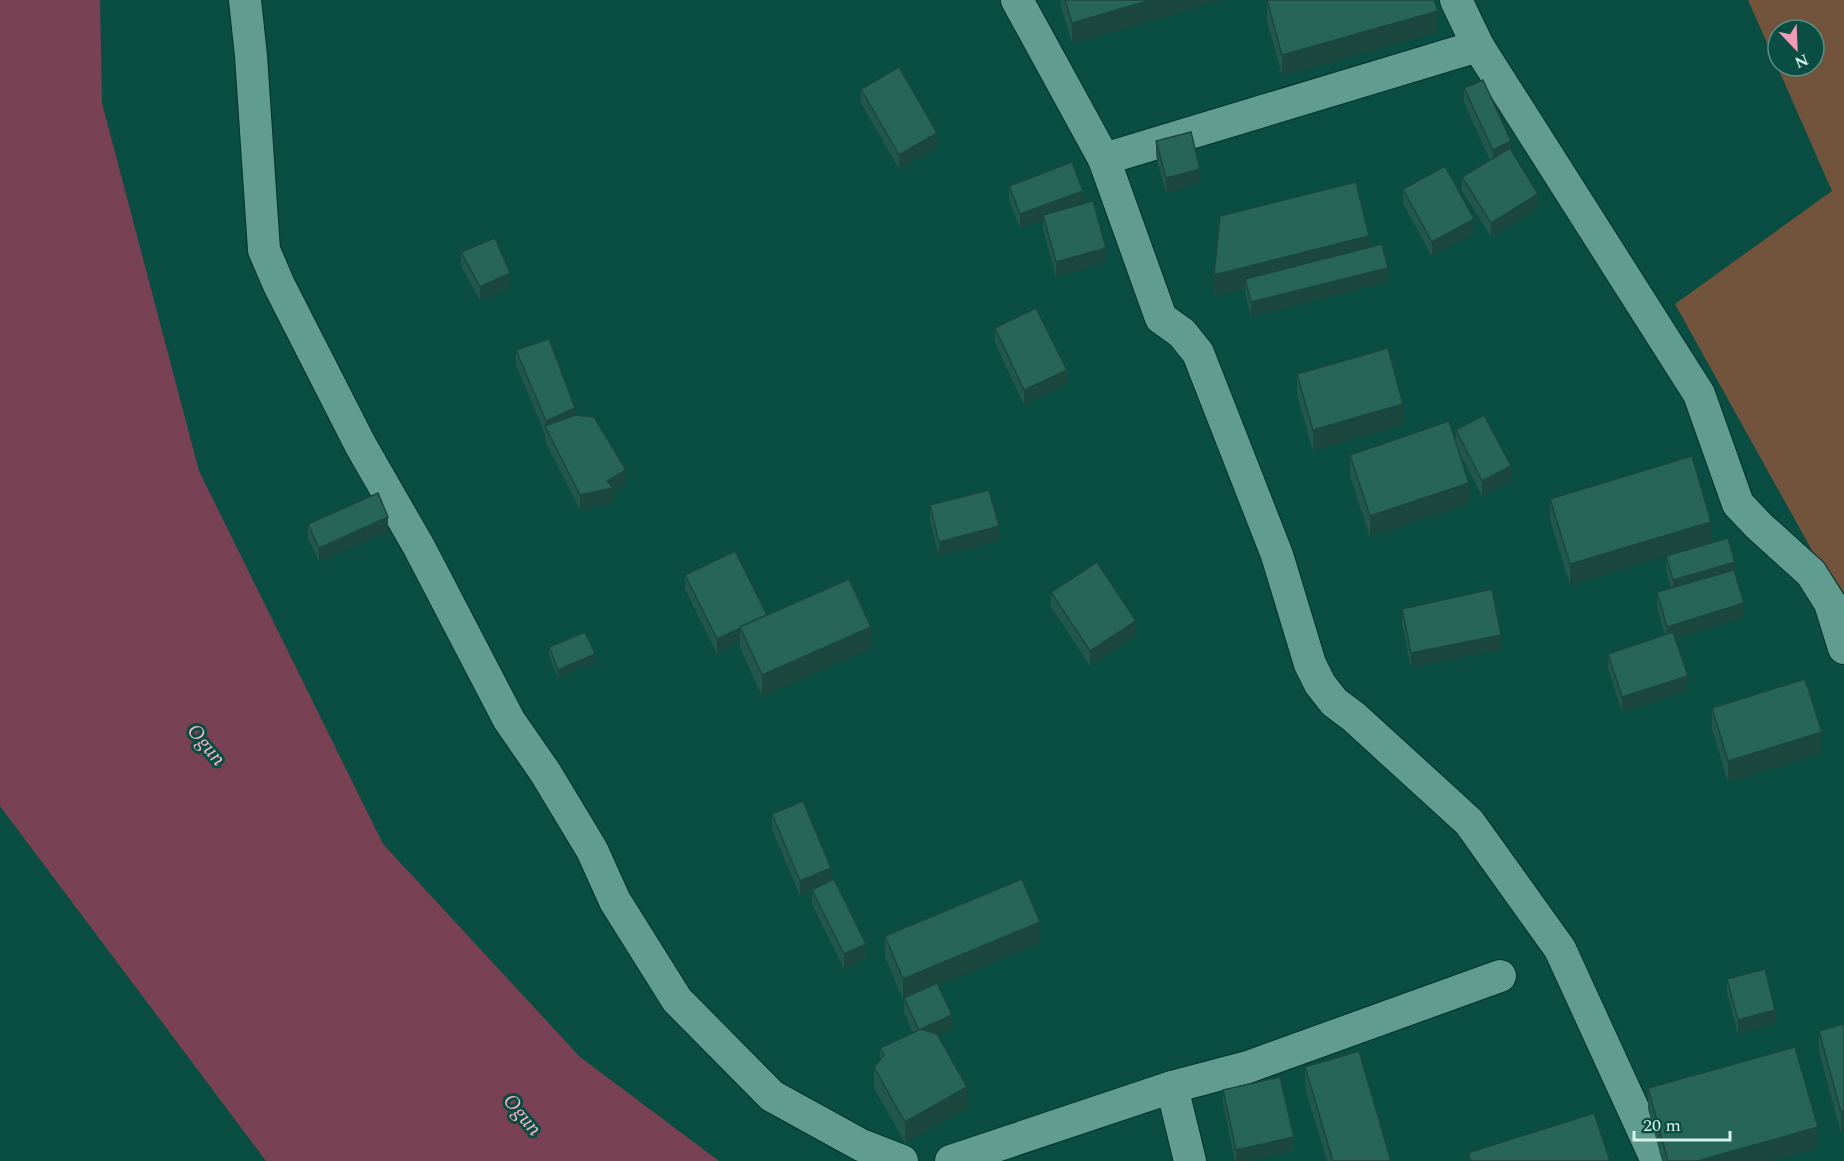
<svg xmlns="http://www.w3.org/2000/svg" width="1844" height="1161" font-family="Spectral,serif">
  <style>
    .green { fill: #72543c; fill-rule: evenodd }
    .water { fill: #794154 }
    .lines { fill: none; stroke-linecap: round; stroke-linejoin: round }
    .minor-casing { stroke: #003129; stroke-width: 34 }
    .minor { stroke: #609c8f; stroke-width: 32 }
    .wall { fill: #22574d }
    .shaded-wall { fill: #1c473e }
    .building { fill: #286559; stroke: #1c473e; stroke-width: 1.5 }
    .labels { text-anchor: middle; dominant-baseline: central; stroke-width: 6; stroke-linejoin: round; paint-order: stroke }
    .water-label { font-size: 21px; font-style: italic; fill: #fab2c9; stroke: #0a4d42 }
  </style>
  <rect width="100%" height="100%" fill="#0a4d42"/>
  <path class="green" d="M1748 0H1844V608L1675 304 1832 191ZM1778 30H1814V66H1778Z"/>
  <polygon class="water" points="0,0 100,0 102,103 199,471 383,844 580,1057 719,1161 266,1161 0,806"/>
  <g class="lines">
    <g class="minor-casing">
      <g id="minor">
        <polyline points="245,0 251,56 264,250 279,285 361,446 419,547 509,720 545,772 592,850 615,901 677,1000 772,1096 861,1145 902,1161"/>
        <polyline points="1017,0 1104,159 1161,318 1182,333 1198,353 1277,555 1310,664 1320,684 1334,702 1354,717 1469,822 1560,949 1657,1161"/>
        <polyline points="1456,0 1478,46 1699,394 1738,504 1759,526 1811,573 1830,603 1844,648"/>
        <polyline points="1104,159 1478,46"/>
        <polyline points="1172,1087 1190,1161"/>
        <polyline points="951,1161 1172,1087 1248,1067 1500,976"/>
      </g>
    </g>
    <use href="#minor" class="minor"/>
  </g>
  <g class="wall">
    <polygon points="1061,0 1222,0 1072,44 1061,7"/>
    <polygon points="1267,0 1438,32 1282,76 1267,21"/>
    <polygon points="1464,88 1511,150 1538,208 1491,237 1462,191 1462,177 1490,160 1464,103"/>
    <polygon points="861,89 937,148 899,169 861,103"/>
    <polygon points="1156,141 1200,183 1166,193 1156,156"/>
    <polygon points="1009,186 1083,204 1106,262 1056,277 1043,229 1043,220 1020,229 1009,200"/>
    <polygon points="1403,189 1474,233 1432,256 1403,204"/>
    <polygon points="1369,247 1388,282 1251,317 1245,293 1245,289 1214,296 1214,275"/>
    <polygon points="461,252 510,288 480,301 461,266"/>
    <polygon points="995,328 1067,384 1024,405 995,343"/>
    <polygon points="516,350 575,415 626,484 613,491 613,503 580,510 545,441 545,434 516,365"/>
    <polygon points="1297,374 1403,425 1313,451 1297,395"/>
    <polygon points="1456,430 1511,481 1482,496 1458,450 1469,504 1370,537 1350,476 1350,455 1456,441"/>
    <polygon points="1550,499 1711,543 1735,572 1744,618 1675,638 1688,691 1622,712 1608,668 1608,654 1665,635 1657,607 1657,592 1671,588 1666,570 1666,556 1570,585 1550,520"/>
    <polygon points="930,505 999,541 939,556 930,520"/>
    <polygon points="308,524 388,532 319,562 308,538"/>
    <polygon points="685,575 767,615 871,648 762,696 740,648 740,642 717,654 685,589"/>
    <polygon points="1051,592 1136,635 1090,666 1051,607"/>
    <polygon points="1402,609 1501,649 1411,668 1402,623"/>
    <polygon points="549,647 595,662 558,678 549,655"/>
    <polygon points="1712,708 1822,753 1728,782 1712,729"/>
    <polygon points="772,814 831,881 866,958 844,969 812,904 812,891 800,896 772,829"/>
    <polygon points="885,936 1040,943 938,985 952,1029 938,1035 967,1108 905,1143 874,1088 874,1067 880,1059 880,1048 913,1033 904,1013 904,999 903,1000 885,957"/>
    <polygon points="1727,979 1775,1024 1738,1034 1727,993"/>
    <polygon points="1844,1024 1841,1133 1819,1052 1819,1031"/>
    <polygon points="1305,1067 1391,1161 1327,1161 1305,1088"/>
    <polygon points="1648,1088 1818,1148 1772,1161 1662,1161 1648,1109"/>
    <polygon points="1223,1090 1294,1151 1249,1161 1235,1161 1223,1104"/>
  </g>
  <g class="shaded-wall">
    <polygon points="1151,0 1222,0 1072,44 1072,23"/>
    <polygon points="1438,11 1438,32 1282,76 1282,55"/>
    <polygon points="937,133 937,148 899,169 899,155"/>
    <polygon points="1511,141 1511,155 1493,164 1493,150"/>
    <polygon points="1200,169 1200,183 1166,193 1166,178"/>
    <polygon points="1083,191 1083,205 1043,215 1043,220 1020,229 1020,214"/>
    <polygon points="1538,194 1538,208 1491,237 1491,223"/>
    <polygon points="1474,219 1474,233 1432,256 1432,242"/>
    <polygon points="1369,236 1369,257 1245,279 1245,289 1214,296 1214,275"/>
    <polygon points="1106,248 1106,262 1056,277 1056,262"/>
    <polygon points="1388,268 1388,282 1251,317 1251,302"/>
    <polygon points="510,273 510,288 480,301 480,287"/>
    <polygon points="1067,370 1067,384 1024,405 1024,390"/>
    <polygon points="1403,404 1403,425 1313,451 1313,430"/>
    <polygon points="575,408 575,423 546,427 546,421"/>
    <polygon points="1511,466 1511,481 1482,496 1482,481"/>
    <polygon points="626,470 626,484 613,491 613,503 580,510 580,495"/>
    <polygon points="1469,483 1469,504 1370,537 1370,516"/>
    <polygon points="388,517 388,532 319,562 319,548"/>
    <polygon points="1711,522 1711,543 1570,585 1570,564"/>
    <polygon points="999,526 999,541 939,556 939,542"/>
    <polygon points="1735,562 1735,576 1673,594 1673,580"/>
    <polygon points="1744,603 1744,618 1667,641 1667,627"/>
    <polygon points="1136,621 1136,635 1090,666 1090,651"/>
    <polygon points="871,627 871,648 762,696 762,675"/>
    <polygon points="740,628 740,642 717,654 717,639"/>
    <polygon points="1501,635 1501,649 1411,668 1411,653"/>
    <polygon points="595,654 595,662 558,678 558,670"/>
    <polygon points="1688,676 1688,691 1622,712 1622,697"/>
    <polygon points="1822,732 1822,753 1728,782 1728,761"/>
    <polygon points="831,868 831,882 800,896 800,881"/>
    <polygon points="1040,922 1040,943 903,1000 903,979"/>
    <polygon points="866,944 866,958 844,969 844,954"/>
    <polygon points="1775,1010 1775,1024 1738,1034 1738,1020"/>
    <polygon points="952,1015 952,1029 919,1044 919,1030"/>
    <polygon points="967,1087 967,1108 905,1143 905,1122"/>
    <polygon points="1844,1111 1844,1132 1841,1133 1841,1112"/>
    <polygon points="1818,1127 1818,1148 1772,1161 1697,1161"/>
    <polygon points="1294,1137 1294,1151 1249,1161 1236,1161 1236,1150"/>
  </g>
  <g class="building">
    <polygon points="1065,0 1151,0 1072,23"/>
    <polygon points="1267,0 1434,0 1438,11 1282,55"/>
    <polygon points="899,67 937,133 899,155 861,89"/>
    <polygon points="1483,80 1511,141 1493,150 1464,88"/>
    <polygon points="1191,132 1200,169 1166,178 1156,141"/>
    <polygon points="1510,148 1538,194 1491,223 1462,177"/>
    <polygon points="1072,162 1083,191 1020,214 1009,186"/>
    <polygon points="1445,166 1474,219 1432,242 1403,189"/>
    <polygon points="1356,182 1369,236 1214,275 1220,216"/>
    <polygon points="1093,201 1106,248 1056,262 1043,215"/>
    <polygon points="495,238 510,273 480,287 461,252"/>
    <polygon points="1382,244 1388,268 1251,302 1245,279"/>
    <polygon points="1036,308 1067,370 1024,390 995,328"/>
    <polygon points="549,339 575,408 546,421 516,350"/>
    <polygon points="1388,348 1403,404 1313,430 1297,374"/>
    <polygon points="575,415 594,417 626,470 607,481 613,488 580,495 545,426"/>
    <polygon points="1484,415 1511,466 1482,481 1456,430"/>
    <polygon points="1449,421 1469,483 1370,516 1350,455"/>
    <polygon points="1692,456 1711,522 1570,564 1550,499"/>
    <polygon points="989,490 999,526 939,542 930,505"/>
    <polygon points="378,493 388,517 319,548 308,524"/>
    <polygon points="1728,538 1735,562 1673,580 1666,556"/>
    <polygon points="735,551 767,615 740,627 741,628 717,639 685,575"/>
    <polygon points="1097,562 1136,621 1090,651 1051,592"/>
    <polygon points="1734,570 1744,603 1667,627 1657,592"/>
    <polygon points="849,579 871,627 762,675 740,627"/>
    <polygon points="1492,589 1501,635 1411,653 1402,609"/>
    <polygon points="585,632 595,654 558,670 549,647"/>
    <polygon points="1673,632 1688,676 1622,697 1608,654"/>
    <polygon points="1805,679 1822,732 1728,761 1712,708"/>
    <polygon points="803,801 831,868 800,881 772,814"/>
    <polygon points="834,879 866,944 844,954 812,890"/>
    <polygon points="1022,879 1040,922 903,979 885,936"/>
    <polygon points="1765,969 1775,1010 1738,1020 1727,979"/>
    <polygon points="937,983 952,1015 919,1030 904,998"/>
    <polygon points="1844,1024 1844,1111 1841,1112 1819,1031"/>
    <polygon points="921,1029 937,1034 967,1087 905,1122 874,1067 884,1055 880,1048"/>
    <polygon points="1795,1047 1818,1127 1697,1161 1668,1161 1648,1088"/>
    <polygon points="1359,1051 1391,1161 1333,1161 1305,1067"/>
    <polygon points="1280,1077 1294,1137 1236,1150 1223,1090"/>
    <polygon points="1594,1113 1610,1161 1471,1161 1468,1153"/>
  </g>
  <g class="labels">
    <g class="water-label">
      <text transform="translate(206 745) rotate(50)">Ogun</text>
      <text transform="translate(522 1115) rotate(50)">Ogun</text>
    </g>
  </g>
  <g transform="translate(1796 48) rotate(157)"><circle r="28" fill="#0a4d42" stroke="#5b8f86" stroke-width="1.5"/>
  <path d="M0-4.5L10 22L0 15L-10 22Z" fill="#f09ab6"/>
  <text y="-9" font-size="16" font-weight="bold" text-anchor="middle" fill="#d5f2eb">N</text>
  </g>
  <path d="M1634 1131v9h96v-9" fill="none" stroke="#d5f2eb" stroke-width="3"/>
  <text x="1643" y="1131" font-size="18" fill="#d5f2eb" stroke="#0a4d42" stroke-width="4.5" paint-order="stroke">20 m</text>
</svg>
